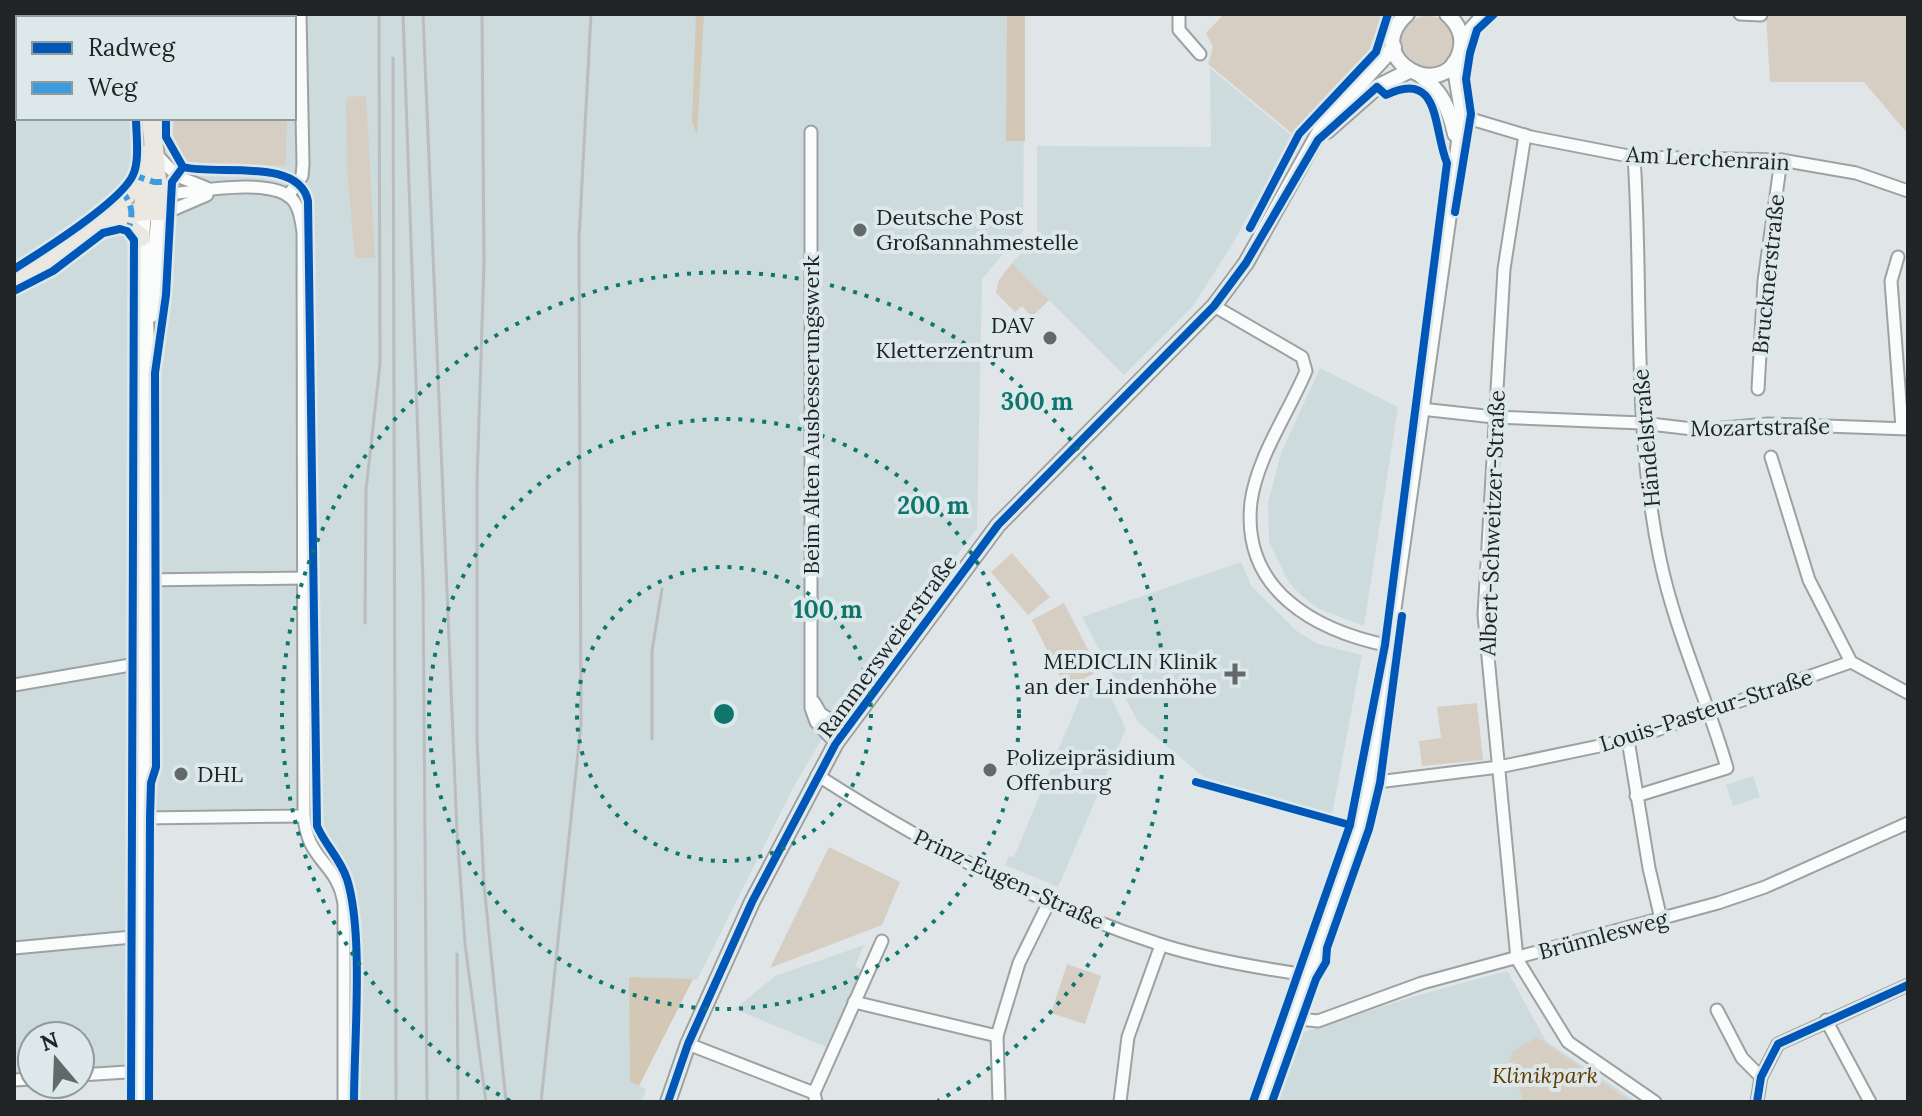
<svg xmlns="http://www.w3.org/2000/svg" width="1922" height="1116" font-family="Lora,serif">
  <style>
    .built { fill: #cedbdd; fill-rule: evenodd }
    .green { fill: #d6cec3 }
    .forest { fill: #d3c7b6 }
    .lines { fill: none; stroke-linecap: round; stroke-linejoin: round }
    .minor-casing { stroke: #9da1a2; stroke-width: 15 }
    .tertiary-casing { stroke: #9da1a2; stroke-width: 18 }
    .secondary-casing { stroke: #9da1a2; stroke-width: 20 }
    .primary-casing { stroke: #aca69c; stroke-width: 22 }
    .minor { stroke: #fafbfb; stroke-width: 11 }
    .tertiary { stroke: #fafbfb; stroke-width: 14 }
    .secondary { stroke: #fafbfb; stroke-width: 16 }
    .primary { stroke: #ebe7e1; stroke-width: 18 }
    .rail { stroke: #bbbdbd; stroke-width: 3 }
    .quiet { stroke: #3c9ce0; stroke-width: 6; stroke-dasharray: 12 6; stroke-linecap: butt }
    .cycleway-casing { stroke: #dde8ea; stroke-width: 13 }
    .cycleway { stroke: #0057b8; stroke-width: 8 }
    .ring { fill: none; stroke: #0f766e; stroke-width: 4; stroke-dasharray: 4 8 }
    .poi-dot { fill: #636869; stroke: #dde8ea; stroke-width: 3 }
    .labels { text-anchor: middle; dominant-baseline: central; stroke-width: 8; stroke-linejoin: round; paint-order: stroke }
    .street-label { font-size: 22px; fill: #202425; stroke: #dde8ea }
    .poi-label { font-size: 22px; fill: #202425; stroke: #dde8ea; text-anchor: start }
    .park-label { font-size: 22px; font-style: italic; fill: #613b00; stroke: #dde8ea }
    .centre { fill: #0f766e; stroke: #dde8ea; stroke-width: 4 }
    .ring-label { font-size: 24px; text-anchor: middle; font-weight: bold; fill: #0f766e; stroke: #dde8ea; stroke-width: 8; stroke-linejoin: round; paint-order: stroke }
  </style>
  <rect width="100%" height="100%" fill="#e0e6e7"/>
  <g class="built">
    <path d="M14 14H1025L1023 231 982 279 977 529 846 699 794 786 697 980 629 977 639 1086 646 1089 642 1102H351L350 909 346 883 314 834 310 807 132 814V1067L80 1071V1036H32V1075L14 1076ZM18 18H294V118H18Z"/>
    <polygon points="1210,68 1292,136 1232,245 1193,306 1124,375 1012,263 1037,235 1037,146 1211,147"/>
    <polygon points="1320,368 1398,407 1364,626 1319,609 1303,597 1289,583 1269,542 1268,503 1281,453"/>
    <polygon points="1241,562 1252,587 1297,631 1318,644 1362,655 1332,815 1205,778 1138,722 1082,617"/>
    <polygon points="1104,682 1126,729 1058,887 1005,865 1009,856 1014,857 1082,693"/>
    <polygon points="1753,776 1760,797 1733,806 1726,785"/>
    <polygon points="864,945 855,966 862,970 826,1047 735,1009 775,976"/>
    <polygon points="1503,972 1508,972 1546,1041 1637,1102 1277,1102 1301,1033 1412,997"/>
  </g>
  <g class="green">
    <rect x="170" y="14" width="117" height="4"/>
    <polygon points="1224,14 1382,14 1370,49 1295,136 1208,64 1213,47 1206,33"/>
    <polygon points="1766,14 1908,14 1908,134 1864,82 1770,82"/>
    <circle cx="1428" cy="43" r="27"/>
    <polygon points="366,96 375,258 355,258 347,170 346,104 347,97"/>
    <polygon points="174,118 287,118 286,166 188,162 173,145"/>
    <polygon points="1012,263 1049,300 1032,317 1022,306 1015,312 996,293 999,280"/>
    <polygon points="1012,553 1050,597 1028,615 991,572"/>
    <polygon points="1064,603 1099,671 1066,688 1032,620"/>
    <polygon points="1477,703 1483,760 1422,766 1419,741 1441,738 1437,707"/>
    <polygon points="829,847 900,882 882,925 770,968"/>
    <polygon points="1067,964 1101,976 1085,1024 1051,1013"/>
    <polygon points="1537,1037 1631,1102 1524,1102 1509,1062 1513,1051"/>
  </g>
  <g class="forest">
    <polygon points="696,14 704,14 697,134 692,121"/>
    <polygon points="1007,14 1025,14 1025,141 1006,141"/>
    <polygon points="629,977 693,979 639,1086 630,1081"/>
  </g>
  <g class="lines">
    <g class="minor-casing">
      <g id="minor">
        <polyline points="1179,14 1179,30 1200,54"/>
        <polyline points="1740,14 1761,15"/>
        <polyline points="14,53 18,54"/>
        <polyline points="1461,116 1531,137 1634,157 1781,160 1856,173 1908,191"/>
        <polyline points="811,132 811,708 816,722 836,743"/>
        <polyline points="1525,135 1504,269 1484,615 1517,959 1568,1042 1655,1102"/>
        <polyline points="157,155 177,176 207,188"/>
        <path d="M1634 157C1643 291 1632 427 1660 559 1675 631 1707 698 1727 768L1636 796"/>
        <path d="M160 195C191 193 265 177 290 197 300 206 301 220 303 232L304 816C307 862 338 862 344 904V1102"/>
        <polyline points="288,196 302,176 303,164 300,14"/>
        <polyline points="160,211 172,210 207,195"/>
        <polyline points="1898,257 1891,281 1902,428"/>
        <path d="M1214 306 1302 357 1306 371C1289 412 1257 457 1251 502 1241 591 1316 631 1390 646"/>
        <polyline points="1758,389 1764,281 1781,160"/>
        <polyline points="1421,409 1494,417 1642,423 1701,430 1768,424 1908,429"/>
        <polyline points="1771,457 1809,580 1851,662 1908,693"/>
        <polyline points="143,580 305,578"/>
        <polyline points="14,685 142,663"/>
        <polyline points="814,702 821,714 847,730"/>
        <polyline points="1628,740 1649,868 1661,919"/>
        <path d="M817 775C924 844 1037 904 1159 944 1205 959 1259 968 1307 975"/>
        <polyline points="1369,783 1499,767 1628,740 1851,662"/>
        <polyline points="143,818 304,816"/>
        <polyline points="14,948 143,936"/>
        <polyline points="854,1002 997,1036"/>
        <polyline points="1717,1010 1742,1058 1761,1077"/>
        <polyline points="1291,1018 1318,1021 1422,983 1718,903 1765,887 1908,823"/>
        <polyline points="1826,1020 1870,1102"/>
        <polyline points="688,1044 814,1093 816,1102"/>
        <polyline points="80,1075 143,1071"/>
        <polyline points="14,1080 32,1079"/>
        <polyline points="814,1093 882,941"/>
        <polyline points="999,1102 997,1036 1019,963 1049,902"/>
        <polyline points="1120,1102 1128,1037 1161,945"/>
        <polyline points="1757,1102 1761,1077 1778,1044 1908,985"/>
      </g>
    </g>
    <g class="tertiary-casing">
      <g id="tertiary">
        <path d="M1407 14C1357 59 1449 108 1461 47 1463 34 1457 23 1447 14"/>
        <polyline points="1462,40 1485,14"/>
        <path d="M1420 75C1441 91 1449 107 1455 134"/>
        <polyline points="1327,131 1377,87 1409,71"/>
        <polyline points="668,1102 688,1044 752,902 836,743 998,525 1214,306 1246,263 1325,122 1394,47"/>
        <polyline points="1260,1102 1340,887 1369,783 1458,150 1462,111 1454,63"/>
      </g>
    </g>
    <g class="secondary-casing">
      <g id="secondary">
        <polyline points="151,314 160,211"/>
        <polyline points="143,1102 146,343 141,237 143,211"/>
      </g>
    </g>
    <g class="primary-casing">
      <g id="primary">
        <polyline points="147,18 147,14"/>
        <polyline points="143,211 147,163"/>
        <polyline points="101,216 126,196 139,177 147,154"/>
        <polyline points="103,226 123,223 141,237"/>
        <path d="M14 277C29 270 45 263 59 254 102 226 103 211 160 211L151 118"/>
      </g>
    </g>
    <use href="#minor" class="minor"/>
    <use href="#tertiary" class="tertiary"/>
    <use href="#secondary" class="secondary"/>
    <use href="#primary" class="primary"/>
    <g class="rail">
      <polyline points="403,14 423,582 427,1102"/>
      <polyline points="423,14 457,832 465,944 486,1102"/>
      <polyline points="482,14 484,263 477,482 477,740 484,885 506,1102"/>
      <polyline points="393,58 396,1102"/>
      <polyline points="365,623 366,490 380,364 379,14"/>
      <polyline points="652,739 652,651 662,589"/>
      <polyline points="457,954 458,1102"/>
      <polyline points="541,1102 581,724 579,239 591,14"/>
    </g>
    <g class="quiet">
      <polyline points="133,175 154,182 172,182 175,179"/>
      <path d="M121 190C132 203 135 215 127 231"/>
    </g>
    <g class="cycleway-casing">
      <g id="cycleway">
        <path d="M166 118V137L183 167C217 176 299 157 308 201L317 826C325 845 340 858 347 879 364 933 354 1042 354 1102"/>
        <polyline points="1455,212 1471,114 1466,79 1470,53 1477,30 1494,14"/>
        <polyline points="1250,228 1299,134 1376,52 1388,14"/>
        <path d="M14 269C41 252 121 202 133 175 140 160 136 134 136 118"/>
        <polyline points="14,291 53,271 103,233 120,229 127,231 134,240 131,1102"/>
        <polyline points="1196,782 1350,825"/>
        <polyline points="149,1102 150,817 151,783 156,767 155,373 166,295 172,182 183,167"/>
        <path d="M668 1102 688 1044 752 902 836 743 998 525 1214 306 1246 263 1318 140 1377 87 1386 95C1441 68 1433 130 1447 163L1385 645 1350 825 1253 1102"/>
        <polyline points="1272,1102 1316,979 1326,962 1327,948 1369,829 1380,783 1402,616"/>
        <polyline points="1757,1102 1761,1077 1778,1044 1908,985"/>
      </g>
    </g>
    <use href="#cycleway" class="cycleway"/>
  </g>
  <g class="ring">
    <circle cx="724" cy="714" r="147"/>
    <circle cx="724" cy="714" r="295"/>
    <path d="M510 1101A442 442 0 1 1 938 1101"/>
  </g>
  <g class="poi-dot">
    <circle cx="860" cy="230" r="8"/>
    <circle cx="1050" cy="338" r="8"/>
    <path d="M1231 662h8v8h8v8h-8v8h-8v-8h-8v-8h8z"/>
    <circle cx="990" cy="770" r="8"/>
    <circle cx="181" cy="774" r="8"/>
  </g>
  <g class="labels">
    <g class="street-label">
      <text transform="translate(1708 158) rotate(3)">Am Lerchenrain</text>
      <text transform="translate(1768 274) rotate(-84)">Brucknerstraße</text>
      <text transform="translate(811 415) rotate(-90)">Beim Alten Ausbesserungswerk</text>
      <text transform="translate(1760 427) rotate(-1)">Mozartstraße</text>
      <text transform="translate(1646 438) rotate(-95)">Händelstraße</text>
      <text transform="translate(1492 523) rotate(-88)">Albert-Schweitzer-Straße</text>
      <text transform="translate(887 646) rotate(-54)">Rammersweierstraße</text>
      <text transform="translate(1706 710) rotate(-18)">Louis-Pasteur-Straße</text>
      <text transform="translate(1009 879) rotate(25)">Prinz-Eugen-Straße</text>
      <text transform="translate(1603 935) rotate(-15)">Brünnlesweg</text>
    </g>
    <g class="poi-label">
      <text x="876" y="217">Deutsche Post<tspan x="876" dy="25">Großannahmestelle</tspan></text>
      <text x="1034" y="325" text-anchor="end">DAV<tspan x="1034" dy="25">Kletterzentrum</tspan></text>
      <text x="1217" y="661" text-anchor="end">MEDICLIN Klinik<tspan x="1217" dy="25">an der Lindenhöhe</tspan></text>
      <text x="1006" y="757">Polizeipräsidium<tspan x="1006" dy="25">Offenburg</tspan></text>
      <text x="197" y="774">DHL</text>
    </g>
    <g class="park-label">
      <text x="1545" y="1075">Klinikpark</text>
    </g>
  </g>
  <circle cx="724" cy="714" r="12" class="centre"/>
  <g class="ring-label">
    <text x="1037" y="410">300 m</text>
    <text x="933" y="514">200 m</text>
    <text x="828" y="618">100 m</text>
  </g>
  <rect width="1922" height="1116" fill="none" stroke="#202425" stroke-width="32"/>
  <rect x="16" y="16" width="280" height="104" fill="#dde8ea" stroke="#919a9b" stroke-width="2"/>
  <rect x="32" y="42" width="40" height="12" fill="#0057b8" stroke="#919a9b" stroke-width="2"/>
  <text x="88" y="56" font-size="24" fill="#202425">Radweg</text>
  <rect x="32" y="82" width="40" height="12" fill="#3c9ce0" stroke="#919a9b" stroke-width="2"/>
  <text x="88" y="96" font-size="24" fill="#202425">Weg</text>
  <g transform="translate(56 1060) rotate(341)"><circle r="38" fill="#dde8ea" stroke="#919a9b" stroke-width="2"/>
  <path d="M0-6L14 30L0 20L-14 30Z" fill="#636869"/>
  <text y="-12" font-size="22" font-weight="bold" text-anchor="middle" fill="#202425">N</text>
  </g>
</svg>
